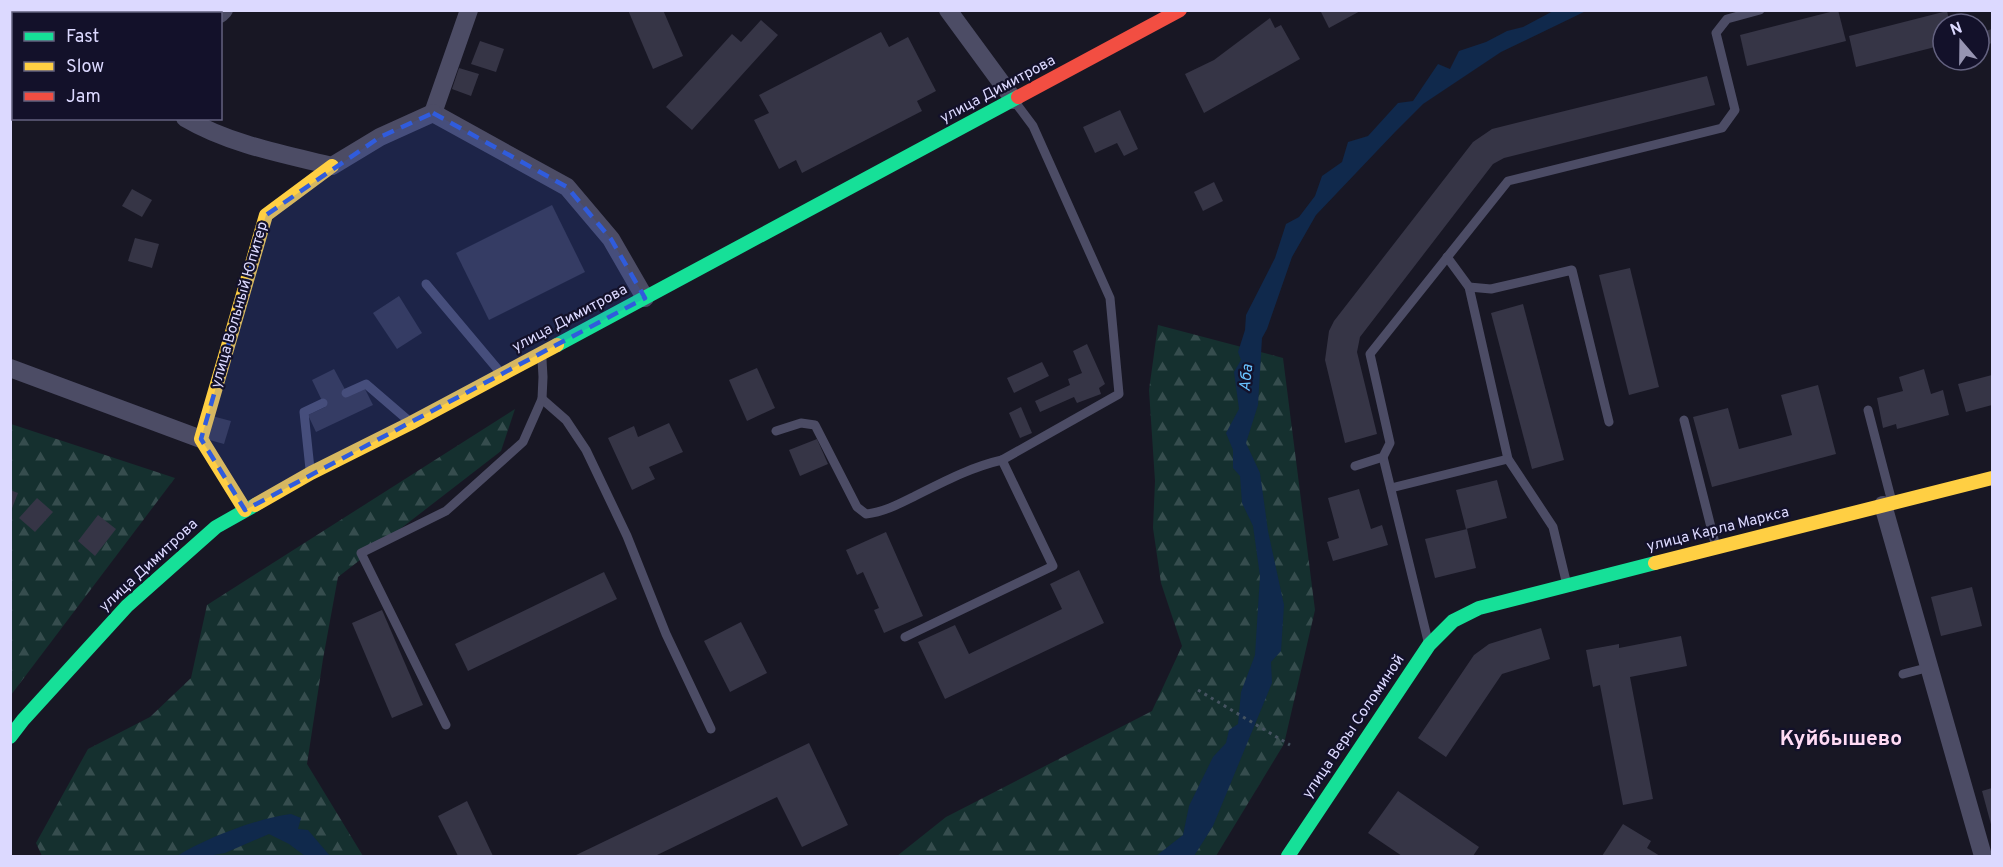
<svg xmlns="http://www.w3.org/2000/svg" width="2003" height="867" font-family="Overpass,sans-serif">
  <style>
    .forest { fill: url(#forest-firs) }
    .water { fill: #10294c }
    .building { fill: #363546 }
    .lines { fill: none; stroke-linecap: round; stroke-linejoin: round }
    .path { stroke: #455360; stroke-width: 3; stroke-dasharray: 3 4.5; stroke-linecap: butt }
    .lane { stroke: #4c4c65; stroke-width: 9 }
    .street { stroke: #4c4c65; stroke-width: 18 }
    .fast { stroke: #16e098; stroke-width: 14 }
    .slow { stroke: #ffcf43; stroke-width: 14 }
    .jam { stroke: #f24e42; stroke-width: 14 }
    .marked { fill: #305cdc; fill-opacity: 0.2; stroke: #305cdc; stroke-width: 4.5; stroke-dasharray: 12 8; stroke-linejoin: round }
    .labels { text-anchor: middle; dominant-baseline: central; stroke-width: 4.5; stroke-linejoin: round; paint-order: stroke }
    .street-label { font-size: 15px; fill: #dcd9ff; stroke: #13112a }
    .water-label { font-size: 16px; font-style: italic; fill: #68c2ff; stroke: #13112a }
    .district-label { font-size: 21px; font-weight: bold; fill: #ffdbf4; stroke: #13112a }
  </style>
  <defs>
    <pattern id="forest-firs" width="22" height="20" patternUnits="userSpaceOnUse" patternTransform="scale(1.5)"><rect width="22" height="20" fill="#15302f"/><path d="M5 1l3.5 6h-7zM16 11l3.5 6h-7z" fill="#364d4e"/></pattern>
  </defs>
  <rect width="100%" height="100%" fill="#181724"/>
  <g class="forest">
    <polygon points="1158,325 1283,358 1315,610 1284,744 1216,856 897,856 946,817 1152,711 1182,646 1161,583 1153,528 1155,481 1149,390"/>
    <polygon points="515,409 501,451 338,577 323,659 307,764 363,856 42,856 36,843 88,749 150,717 191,678 207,605"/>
    <polygon points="11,424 175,478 11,695"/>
  </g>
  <g class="water">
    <polygon points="1555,10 1586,11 1501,52 1423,104 1395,132 1316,215 1292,257 1267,329 1262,338 1258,405 1246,443 1260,473 1268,531 1284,605 1281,651 1271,662 1272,683 1213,826 1194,856 1156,856 1183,835 1189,806 1213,757 1226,743 1229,730 1238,724 1241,692 1255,655 1260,576 1253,526 1242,503 1240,476 1233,468 1233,450 1226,433 1239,409 1234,372 1241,360 1238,352 1245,330 1246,315 1275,258 1286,224 1299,217 1315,196 1322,176 1342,162 1348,142 1368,136 1398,103 1413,101 1438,64 1450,69 1459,51 1486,42 1507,31 1523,27"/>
    <path d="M291 814 301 818 298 829 308 830 330 856H305L289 844 269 834 225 853 208 856H177C206 838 258 818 291 814Z"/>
  </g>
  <g class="building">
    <polygon points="628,10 663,10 683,56 653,69"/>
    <polygon points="1320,10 1362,10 1329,28"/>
    <polygon points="1838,10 1846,41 1747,66 1740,35"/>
    <polygon points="1947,11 1950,24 1943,24 1943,45 1856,67 1849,36"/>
    <polygon points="1270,18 1275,28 1281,25 1300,59 1204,113 1185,74 1214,60"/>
    <polygon points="761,20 778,35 692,130 666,107 732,34 741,42"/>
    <polygon points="1992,29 1992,43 1979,47 1979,33"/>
    <polygon points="881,32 889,47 908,37 936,91 917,101 922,111 802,173 796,160 779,169 754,120 769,113 759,95"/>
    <polygon points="480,41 504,49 496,72 471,64"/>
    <polygon points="459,68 479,74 471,96 452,89"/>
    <polygon points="1707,76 1715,105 1504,158 1493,164 1360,337 1357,352 1377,434 1345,443 1325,360 1329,331 1334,321 1473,142 1492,129"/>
    <polygon points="1120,110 1138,149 1124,156 1117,143 1095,153 1083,127"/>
    <polygon points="1214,182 1223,201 1203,211 1194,192"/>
    <polygon points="132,189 152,200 142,217 122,206"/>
    <polygon points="552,205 585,272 489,320 456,253"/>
    <polygon points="135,238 159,244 152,268 128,261"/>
    <polygon points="1630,268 1659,387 1629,395 1599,275"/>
    <polygon points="399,296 422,333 397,349 373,313"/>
    <polygon points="1523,304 1564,460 1532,469 1491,313"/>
    <polygon points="1087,344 1105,384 1099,388 1101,394 1077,403 1074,397 1040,412 1035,401 1070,385 1068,379 1082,373 1073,351"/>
    <polygon points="1042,362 1049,376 1014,393 1007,378"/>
    <polygon points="757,368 775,408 747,421 729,380"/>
    <polygon points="334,369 348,395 364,387 373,405 316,432 308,415 325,407 312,380"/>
    <polygon points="1924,369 1931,394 1943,390 1949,415 1897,429 1896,424 1883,428 1877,398 1903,391 1899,377"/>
    <polygon points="1992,375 1992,405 1966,412 1958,384"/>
    <polygon points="1818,385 1836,454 1712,487 1693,417 1728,408 1739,449 1792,435 1781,395"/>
    <polygon points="1021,407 1032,433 1020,438 1009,413"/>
    <polygon points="212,416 231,421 224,444 206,439"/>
    <polygon points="669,423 683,452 649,467 655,479 632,490 608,438 634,426 638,437"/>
    <polygon points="817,439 828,464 800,476 789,450"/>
    <polygon points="1497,480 1507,518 1466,529 1456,490"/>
    <polygon points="1359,489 1371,529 1382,525 1388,545 1333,561 1327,542 1339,538 1328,498"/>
    <polygon points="10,490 18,493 11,511 10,511"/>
    <polygon points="37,498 53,512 35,532 19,518"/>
    <polygon points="98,515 116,529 95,556 78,541"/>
    <polygon points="1467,529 1476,568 1435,578 1425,539"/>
    <polygon points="886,532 923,616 884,633 874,610 879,608 863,572 857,575 846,550"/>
    <polygon points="1079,570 1104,623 945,699 918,642 955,625 969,654 1062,609 1050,584"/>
    <polygon points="604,572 617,599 468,671 455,644"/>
    <polygon points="1972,587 1982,626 1941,636 1931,597"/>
    <polygon points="382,610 423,705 392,718 352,623"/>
    <polygon points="741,622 767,673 730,692 704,641"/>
    <polygon points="1541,628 1550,659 1502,674 1446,757 1418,738 1474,655 1489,644"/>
    <polygon points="1681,636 1687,666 1630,677 1653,799 1623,805 1600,685 1593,687 1586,650 1619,644 1619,648"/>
    <polygon points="809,743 848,825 802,847 777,797 655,856 574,856"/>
    <polygon points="1992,788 1992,828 1982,791"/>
    <polygon points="1398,791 1479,847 1473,856 1402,856 1368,833"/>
    <polygon points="467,801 493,856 458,856 438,816"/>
    <polygon points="1623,824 1651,841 1647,848 1660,856 1602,856"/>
  </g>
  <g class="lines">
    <polyline class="path" points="1198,690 1290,745"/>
    <g class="lane">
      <polyline points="1447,257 1469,287 1508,459 1553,527 1567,585"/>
      <polyline points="426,284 500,372"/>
      <polyline points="1469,287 1491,289 1572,270 1609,422"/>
      <polyline points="346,393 366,384 409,421"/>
      <polyline points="542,399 566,420 586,450 627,536 666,634 711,729"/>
      <polyline points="1868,410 1892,502"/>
      <polyline points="1684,420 1716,547"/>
      <path d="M776 431 801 423 815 425 857 507 866 514C884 512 899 504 915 496 943 482 971 467 1002 460"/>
      <polyline points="1383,457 1428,641"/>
      <polyline points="1355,466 1383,457 1390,443 1370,354 1508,181 1722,128 1735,110 1716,33 1727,19 1760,10"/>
      <polyline points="310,469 304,412 323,403"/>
      <polyline points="1391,488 1508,459"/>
      <polyline points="905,637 1053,566 1002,460 1119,394 1110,298 1033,126 1015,102"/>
      <polyline points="1903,674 1930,667"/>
      <polyline points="446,725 361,553 446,511 523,442 542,399 543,377 542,359"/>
    </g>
    <g class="street">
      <polyline points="469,10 433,113 567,187 611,239 645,298"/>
      <polyline points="948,10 1014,100"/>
      <polyline points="220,14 224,10"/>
      <polyline points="10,77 14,77"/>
      <path d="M185 118C229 144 283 154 332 166L380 137 433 113"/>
      <polyline points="10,368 201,439"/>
      <polyline points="1883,505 1983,856"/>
    </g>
    <g class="fast">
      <polyline points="557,345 1018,97"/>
      <polyline points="10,737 23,720 127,606 216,527 255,505"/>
      <polyline points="1288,856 1429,645 1453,621 1479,608 1655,563"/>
    </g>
    <g class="slow">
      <polyline points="255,505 311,473 411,423 557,345"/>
      <polyline points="245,510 201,439 266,215 332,166"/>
      <polyline points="1655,563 1992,478"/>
    </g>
    <polyline class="jam" points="1018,97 1180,10"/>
  </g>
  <path class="marked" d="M433 113 567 187 611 239 645 298 245 510 201 439 266 215 380 137Z"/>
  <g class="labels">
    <g class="street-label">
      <text transform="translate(998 90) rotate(-28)">улица Димитрова</text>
      <text transform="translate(240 305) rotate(-74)">улица Вольный Юпитер</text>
      <text transform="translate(570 319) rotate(-28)">улица Димитрова</text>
      <text transform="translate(1718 530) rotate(-14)">улица Карла Маркса</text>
      <text transform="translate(149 566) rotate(-43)">улица Димитрова</text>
      <text transform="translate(1354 727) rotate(-56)">улица Веры Соломиной</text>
    </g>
    <g class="water-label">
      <text transform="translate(1247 378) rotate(-84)">Аба</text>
    </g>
    <g class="district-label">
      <text x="1841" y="739">Куйбышево</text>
    </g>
  </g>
  <rect width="2003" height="867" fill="none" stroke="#dcd9ff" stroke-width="24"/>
  <rect x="12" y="12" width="210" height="108" fill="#13112a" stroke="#63617f" stroke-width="1.5"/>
  <rect x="24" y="32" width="30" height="9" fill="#16e098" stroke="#63617f" stroke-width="1.5"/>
  <text x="66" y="42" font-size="18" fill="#dcd9ff">Fast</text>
  <rect x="24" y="62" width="30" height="9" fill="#ffcf43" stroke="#63617f" stroke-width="1.5"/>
  <text x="66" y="72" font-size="18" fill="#dcd9ff">Slow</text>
  <rect x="24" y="92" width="30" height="9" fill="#f24e42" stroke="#63617f" stroke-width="1.5"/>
  <text x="66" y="102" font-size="18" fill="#dcd9ff">Jam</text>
  <g transform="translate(1961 42) rotate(340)"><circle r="28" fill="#13112a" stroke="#63617f" stroke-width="1.5"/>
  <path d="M0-4.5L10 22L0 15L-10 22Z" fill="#9795b2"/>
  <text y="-9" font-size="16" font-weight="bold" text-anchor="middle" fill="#dcd9ff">N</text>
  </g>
</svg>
